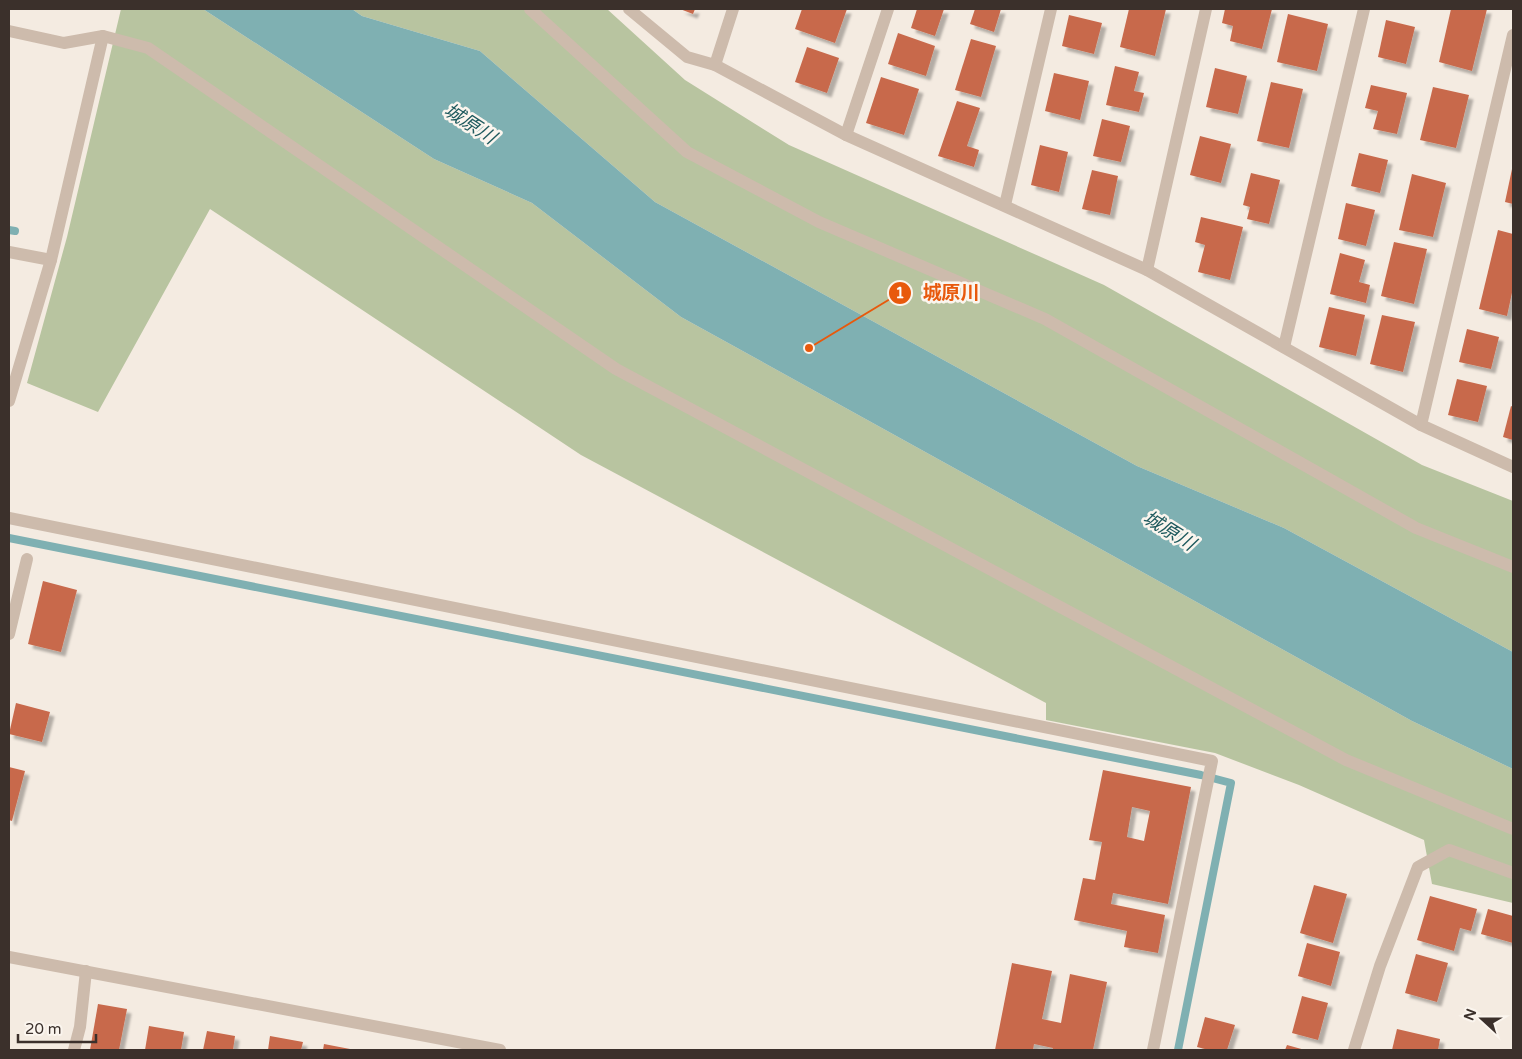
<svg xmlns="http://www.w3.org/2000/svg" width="1522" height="1059" font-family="'Varela Round','Noto Sans JP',sans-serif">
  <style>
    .green { fill: #b8c4a0 }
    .water { fill: #7fb0b2 }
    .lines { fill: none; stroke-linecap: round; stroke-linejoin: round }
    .stream { stroke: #7fb0b2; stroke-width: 8 }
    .building { fill: #c8694b; fill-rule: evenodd; filter: url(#shadow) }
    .minor { stroke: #cdbbac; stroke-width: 12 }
    .labels { text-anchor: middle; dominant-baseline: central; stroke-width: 5; stroke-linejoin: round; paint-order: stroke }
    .water-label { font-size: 19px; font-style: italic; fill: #1f5a5e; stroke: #fbf5ee }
    .leader { fill: none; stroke: #e8590c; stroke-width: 2 }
    .callout-dot { fill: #e8590c; stroke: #fbf5ee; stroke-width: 2 }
    .mark-label { font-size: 15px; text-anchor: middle; font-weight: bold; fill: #fff }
    .callout-label { font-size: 19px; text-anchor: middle; font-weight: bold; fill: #e8590c; stroke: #fbf5ee; stroke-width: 5; stroke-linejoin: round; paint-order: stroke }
  </style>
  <defs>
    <filter id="shadow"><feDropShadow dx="4.5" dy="4.5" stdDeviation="1" flood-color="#0004"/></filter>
  </defs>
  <rect width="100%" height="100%" fill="#f4ebe1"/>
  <g class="green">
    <polygon points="121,9 203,9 434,159 532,203 681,317 1412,721 1513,769 1513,903 1432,884 1424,840 1299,785 1215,753 1046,720 1046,703 581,455 210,209 98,412 27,383 67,237"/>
    <polygon points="352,9 607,9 685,80 789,145 1104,285 1422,465 1513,501 1513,652 1284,528 1137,466 655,202 480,51 362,16"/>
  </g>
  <polygon class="water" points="203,9 352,9 362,16 480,51 655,202 1137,466 1284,528 1513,652 1513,769 1412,721 681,317 532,203 434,159"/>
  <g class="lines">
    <g class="stream">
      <polyline points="9,230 15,231"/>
      <polyline points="9,538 1201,775 1231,783 1178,1050"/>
    </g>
  </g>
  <g class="building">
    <polygon points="680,9 695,9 693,14"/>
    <polygon points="802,9 847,9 835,43 795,29"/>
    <polygon points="917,9 944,9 935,36 911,28"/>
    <polygon points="975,9 1001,9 994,32 970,24"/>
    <polygon points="1129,9 1166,9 1155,56 1120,47"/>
    <polygon points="1225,9 1272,9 1262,49 1230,41 1233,26 1222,23"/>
    <polygon points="1451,9 1487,9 1472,71 1439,62"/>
    <polygon points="1288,14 1328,24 1317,71 1277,62"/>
    <polygon points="1069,15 1102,23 1094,54 1062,46"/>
    <polygon points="1386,20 1415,27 1406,64 1378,57"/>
    <polygon points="898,33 935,46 926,76 888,64"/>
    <polygon points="971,39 996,46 981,97 955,90"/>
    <polygon points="807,47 839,58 827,93 795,82"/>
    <polygon points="1115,66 1139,72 1134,91 1144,93 1139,112 1106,105"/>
    <polygon points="1215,68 1247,76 1238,114 1206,107"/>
    <polygon points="1054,73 1089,81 1080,120 1045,111"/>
    <polygon points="881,77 919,89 904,135 866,123"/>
    <polygon points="1271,82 1303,89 1289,148 1257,141"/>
    <polygon points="1371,85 1407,93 1397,134 1373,129 1378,111 1365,108"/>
    <polygon points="1433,87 1469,95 1456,148 1420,140"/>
    <polygon points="957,101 980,108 967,146 979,150 974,167 938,156"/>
    <polygon points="1102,119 1130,126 1121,162 1093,156"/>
    <polygon points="1200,136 1231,144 1221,183 1190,175"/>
    <polygon points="1040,145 1068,152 1059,192 1031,185"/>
    <polygon points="1359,153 1388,160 1380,193 1351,186"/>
    <polygon points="1512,169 1513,170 1513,204 1505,202"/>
    <polygon points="1092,170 1118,176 1110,215 1082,209"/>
    <polygon points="1251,173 1280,180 1269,224 1247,219 1250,207 1243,205"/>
    <polygon points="1412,174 1446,183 1433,237 1399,230"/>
    <polygon points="1346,203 1375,210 1366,246 1338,239"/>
    <polygon points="1201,217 1243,227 1230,280 1198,272 1205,245 1195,242"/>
    <polygon points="1498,230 1513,234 1513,288 1507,316 1479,309"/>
    <polygon points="1394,242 1427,249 1414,304 1381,296"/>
    <polygon points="1340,253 1365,260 1359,282 1370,285 1366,303 1330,294"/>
    <polygon points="1329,307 1365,315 1356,356 1319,347"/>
    <polygon points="1382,315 1415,322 1403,372 1370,364"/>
    <polygon points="1467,329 1499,337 1491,369 1459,362"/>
    <polygon points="1457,379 1487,386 1478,422 1448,415"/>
    <polygon points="1511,406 1513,407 1513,440 1503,437"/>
    <polygon points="43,581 77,590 61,652 28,644"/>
    <polygon points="16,703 50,712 42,742 9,734"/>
    <polygon points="9,767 25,771 12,821 9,820"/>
    <path d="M1103 770 1191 787 1168 904 1113 893 1111 904 1165 915 1158 953 1124 947 1127 931 1074 920 1083 878 1095 880 1102 842 1089 840ZM1132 807 1150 811 1144 841 1127 837Z"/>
    <polygon points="1314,885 1347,894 1333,943 1300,933"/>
    <polygon points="1430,896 1477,909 1471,931 1460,928 1454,951 1417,940"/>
    <polygon points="1488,909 1513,916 1513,943 1481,934"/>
    <polygon points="1307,943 1340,952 1331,986 1298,976"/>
    <polygon points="1416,954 1448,963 1437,1002 1405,993"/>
    <polygon points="1012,963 1052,971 1042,1019 1061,1023 1070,974 1107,982 1093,1050 1052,1050 1053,1048 1034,1044 1033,1050 995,1050"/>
    <polygon points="1302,996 1328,1003 1318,1040 1292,1033"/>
    <polygon points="98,1004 127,1009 119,1050 90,1050"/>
    <polygon points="1205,1017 1235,1025 1227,1050 1209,1050 1197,1047"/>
    <polygon points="149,1026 184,1032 181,1050 145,1050"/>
    <polygon points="1397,1029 1440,1039 1438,1050 1392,1050"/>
    <polygon points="207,1031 235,1036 233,1050 203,1050"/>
    <polygon points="270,1036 303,1042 301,1050 268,1050"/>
    <polygon points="324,1044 350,1049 350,1050 323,1050"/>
    <polygon points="1287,1045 1305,1050 1285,1050"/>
  </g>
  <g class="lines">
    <g class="minor">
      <polyline points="530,9 687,152 819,222 1045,319 1416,528 1513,567"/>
      <polyline points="629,9 687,57 715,65 846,135 1147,270 1421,425 1513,467"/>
      <polyline points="9,31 64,43 103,36 148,48 616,369 1346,760 1513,829"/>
      <polyline points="715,65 733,9"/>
      <polyline points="846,135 888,9"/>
      <polyline points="1005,205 1051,9"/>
      <polyline points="9,252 51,260"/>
      <polyline points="1147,270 1206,9"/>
      <polyline points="1284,347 1364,9"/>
      <polyline points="9,401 51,260 103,36"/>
      <polyline points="1421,425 1513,35"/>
      <polyline points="9,518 1212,761 1153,1050"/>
      <polyline points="9,634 27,559"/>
      <polyline points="9,957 500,1050"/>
      <polyline points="74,1050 80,1027 86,971"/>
      <polyline points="1354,1050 1380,966 1418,867 1449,850 1513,873"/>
    </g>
  </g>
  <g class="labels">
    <g class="water-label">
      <text transform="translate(470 124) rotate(33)">城原川</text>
      <text transform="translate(1169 531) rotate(32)">城原川</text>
    </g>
  </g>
  <path class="leader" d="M809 348L900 293"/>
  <g class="callout-dot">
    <circle cx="809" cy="348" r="5"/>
    <circle cx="900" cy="293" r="12"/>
  </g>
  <g class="mark-label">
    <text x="900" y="298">1</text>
  </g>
  <g class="callout-label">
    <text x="951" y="299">城原川</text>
  </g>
  <rect width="1522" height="1059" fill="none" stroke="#3b302b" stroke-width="20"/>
  <g transform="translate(1482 1019) rotate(291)" stroke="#fbf5ee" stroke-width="4" paint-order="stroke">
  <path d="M0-4L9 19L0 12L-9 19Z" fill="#3b302b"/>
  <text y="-8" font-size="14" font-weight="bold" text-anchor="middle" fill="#3b302b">N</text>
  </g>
  <path d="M18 1034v8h78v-8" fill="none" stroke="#3b302b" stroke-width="2.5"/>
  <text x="25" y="1034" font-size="15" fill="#3b302b" stroke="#fbf5ee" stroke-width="4" paint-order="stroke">20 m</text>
</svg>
